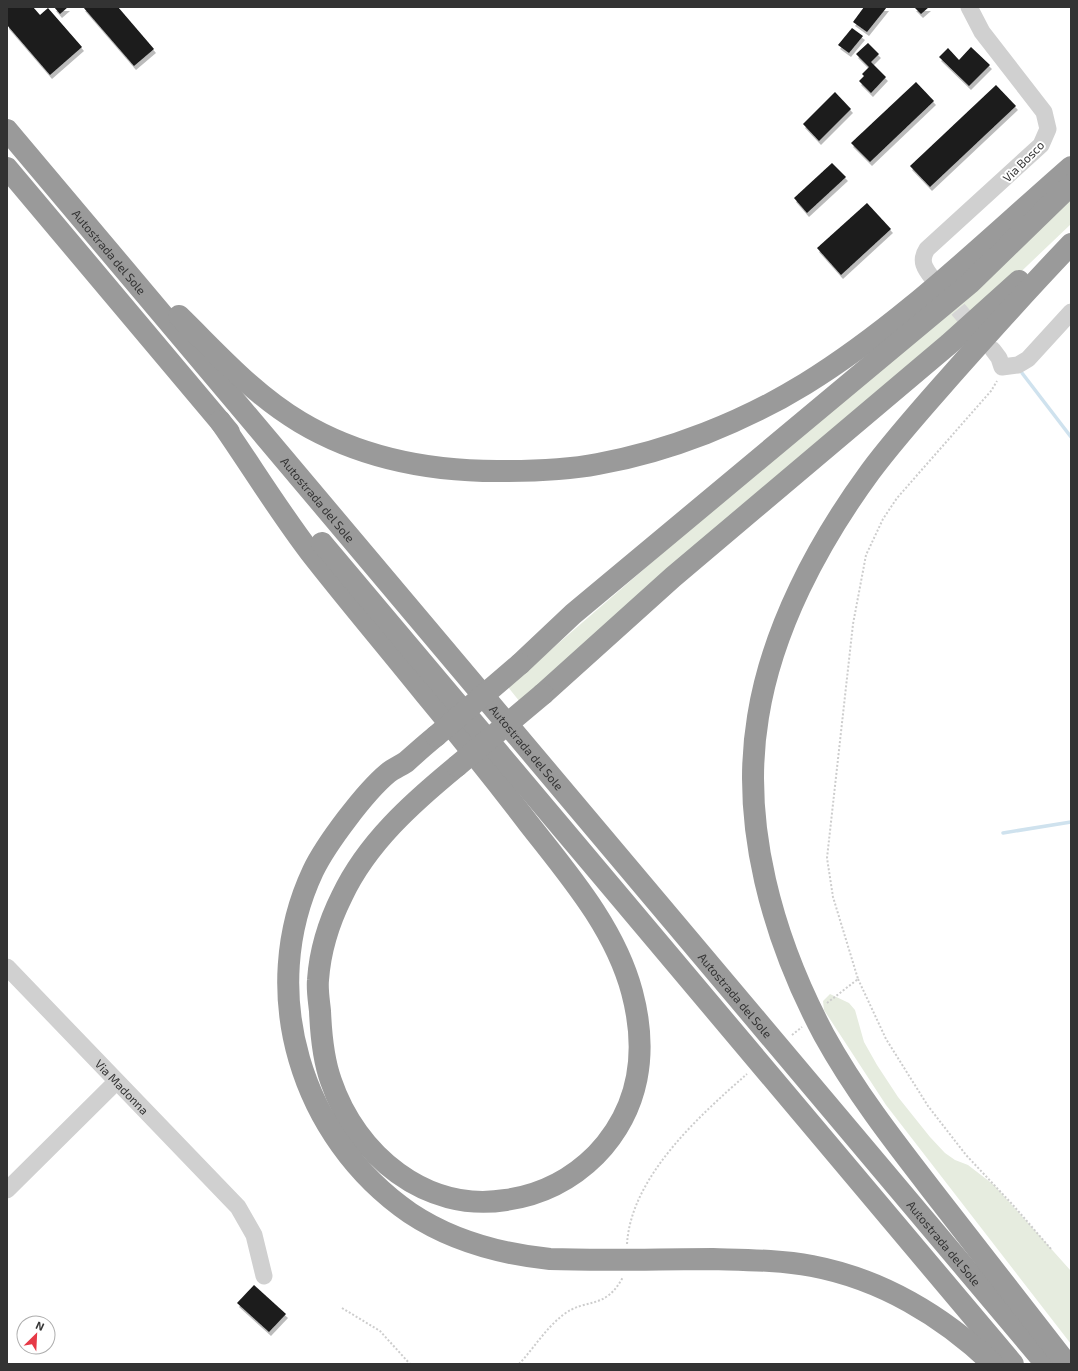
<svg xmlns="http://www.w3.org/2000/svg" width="1078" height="1371" font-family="'Exo 2',sans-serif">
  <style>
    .green { fill: #e6ecdf }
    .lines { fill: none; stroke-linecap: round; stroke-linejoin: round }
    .stream { stroke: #cfe2ee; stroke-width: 3.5 }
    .building { fill: #1a1a1a; filter: url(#shadow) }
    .minor-tunnel { stroke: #d6d6d6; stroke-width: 17; stroke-dasharray: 17 8; stroke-linecap: butt }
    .path { stroke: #cdcdcd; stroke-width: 2; stroke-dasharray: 2 2; stroke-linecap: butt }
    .minor { stroke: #d0d0d0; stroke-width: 17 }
    .highway { stroke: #9a9a9a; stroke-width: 22 }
    .highway-bridge { stroke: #9a9a9a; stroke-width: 22 }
    .labels { text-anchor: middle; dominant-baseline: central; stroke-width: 4; stroke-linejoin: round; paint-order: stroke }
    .street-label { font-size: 12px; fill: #333; stroke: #fff }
  </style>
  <defs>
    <filter id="shadow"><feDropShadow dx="2" dy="4" stdDeviation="0" flood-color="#0004"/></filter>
  </defs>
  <rect width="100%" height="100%" fill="#fff"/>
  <g class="green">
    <polygon points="1071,194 1071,224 986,305 520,702 508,687 815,421"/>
    <polygon points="830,994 849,1003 855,1010 864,1042 877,1065 898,1097 930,1137 945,1153 955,1160 968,1165 994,1185 1071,1271 1071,1344 886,1105 824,1010 823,1001"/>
  </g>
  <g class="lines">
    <g class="stream">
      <polyline points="1022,373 1071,437"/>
      <polyline points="1003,833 1071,822"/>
    </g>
  </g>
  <g class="building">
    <polygon points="7,7 33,7 40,15 48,8 82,47 50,75 7,25"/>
    <polygon points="54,7 68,7 60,14"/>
    <polygon points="83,7 118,7 154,49 134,66"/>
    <polygon points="864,7 887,7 867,32 853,22"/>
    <polygon points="914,7 929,7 921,14"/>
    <polygon points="852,28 863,36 849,53 838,45"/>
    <polygon points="868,43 879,54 871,62 886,77 871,93 859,81 864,76 862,74 869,67 856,54"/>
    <polygon points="971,47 990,65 969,86 939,57 948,48 959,60"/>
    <polygon points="916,82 934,101 870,162 851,143"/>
    <polygon points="996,85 1016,106 930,187 910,166"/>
    <polygon points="835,92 851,109 819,141 803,124"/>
    <polygon points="832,163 846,177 807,213 794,198"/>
    <polygon points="867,203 891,229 841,275 817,248"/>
    <polygon points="254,1285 286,1314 269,1332 237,1303"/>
  </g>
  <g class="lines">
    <polyline class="minor-tunnel" points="942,290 978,333"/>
    <g class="path">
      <polyline points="858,979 886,1039 928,1106 966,1155 1013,1205 1051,1249"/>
      <polyline points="827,1003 858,979 833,897 827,858 853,624 866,555 883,519 897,498 991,391 997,381"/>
      <polyline points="792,1035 802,1027"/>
      <path d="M627 1244C631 1177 699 1116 747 1074"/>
      <polyline points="342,1308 380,1331 410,1364"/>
      <path d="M519 1364C534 1348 546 1328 563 1315 586 1297 605 1311 623 1277"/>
    </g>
    <g class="minor">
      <path d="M933 279C925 269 919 261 927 249L1041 145 1048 129 1044 112 982 32 969 7"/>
      <polyline points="993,350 999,358 1002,367 1018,365 1028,359 1071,312"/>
      <path id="s1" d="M7 967 238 1207 254 1235 264 1276"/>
      <polyline points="7,1190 116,1082"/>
    </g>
    <g class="highway">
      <path id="s2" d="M7 130 1046 1364"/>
      <polyline points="7,168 229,432"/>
      <path d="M179 316C218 354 253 394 300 422 362 459 433 472 505 471 536 471 567 470 598 464 670 451 743 422 805 384 902 324 985 242 1071 167"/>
      <path d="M220 421C250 464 278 510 310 552 349 602 390 650 430 700 464 741 497 782 529 824 569 875 615 928 632 992 648 1052 640 1109 596 1155 571 1180 541 1195 506 1200 426 1213 356 1155 331 1081 323 1059 321 1035 320 1011 319 1001 317 990 318 980 320 951 329 922 342 896 367 843 412 803 457 766"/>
      <polyline points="322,543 1013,1364"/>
      <polyline points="520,664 573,614 970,283 1071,185"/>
      <polyline points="543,694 673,577 949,344 1019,281"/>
      <path d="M436 736C426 744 416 753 406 762 400 766 393 769 388 773 365 792 326 844 313 871 256 992 301 1138 410 1213 452 1241 501 1254 550 1259 604 1261 659 1259 713 1259 746 1260 780 1260 812 1266 881 1279 943 1316 993 1364"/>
      <path d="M1067 1364C1025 1310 983 1256 941 1202 900 1149 857 1095 824 1035 773 939 740 825 758 717 772 629 818 543 870 472 896 437 926 404 955 371 993 328 1031 286 1071 244"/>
    </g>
    <g class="highway-bridge">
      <polyline points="436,736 520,664"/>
      <polyline points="457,766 543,694"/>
    </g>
  </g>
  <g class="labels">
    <g class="street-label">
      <text transform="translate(1023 161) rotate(-45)">Via Bosco</text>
      <text stroke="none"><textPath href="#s2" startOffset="159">Autostrada del Sole</textPath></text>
      <text stroke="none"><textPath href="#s2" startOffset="483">Autostrada del Sole</textPath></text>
      <text stroke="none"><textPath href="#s2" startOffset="807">Autostrada del Sole</textPath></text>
      <text stroke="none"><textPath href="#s2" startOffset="1131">Autostrada del Sole</textPath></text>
      <text stroke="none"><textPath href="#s1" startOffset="166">Via Madonna</textPath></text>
      <text stroke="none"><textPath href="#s2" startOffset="1455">Autostrada del Sole</textPath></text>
    </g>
  </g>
  <rect width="1078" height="1371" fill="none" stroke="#333333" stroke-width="16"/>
  <g transform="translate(36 1335) rotate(24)"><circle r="19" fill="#ffffff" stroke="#adadad"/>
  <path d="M0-3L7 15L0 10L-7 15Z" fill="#e63946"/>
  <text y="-6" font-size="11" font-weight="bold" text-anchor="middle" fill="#333333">N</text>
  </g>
</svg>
